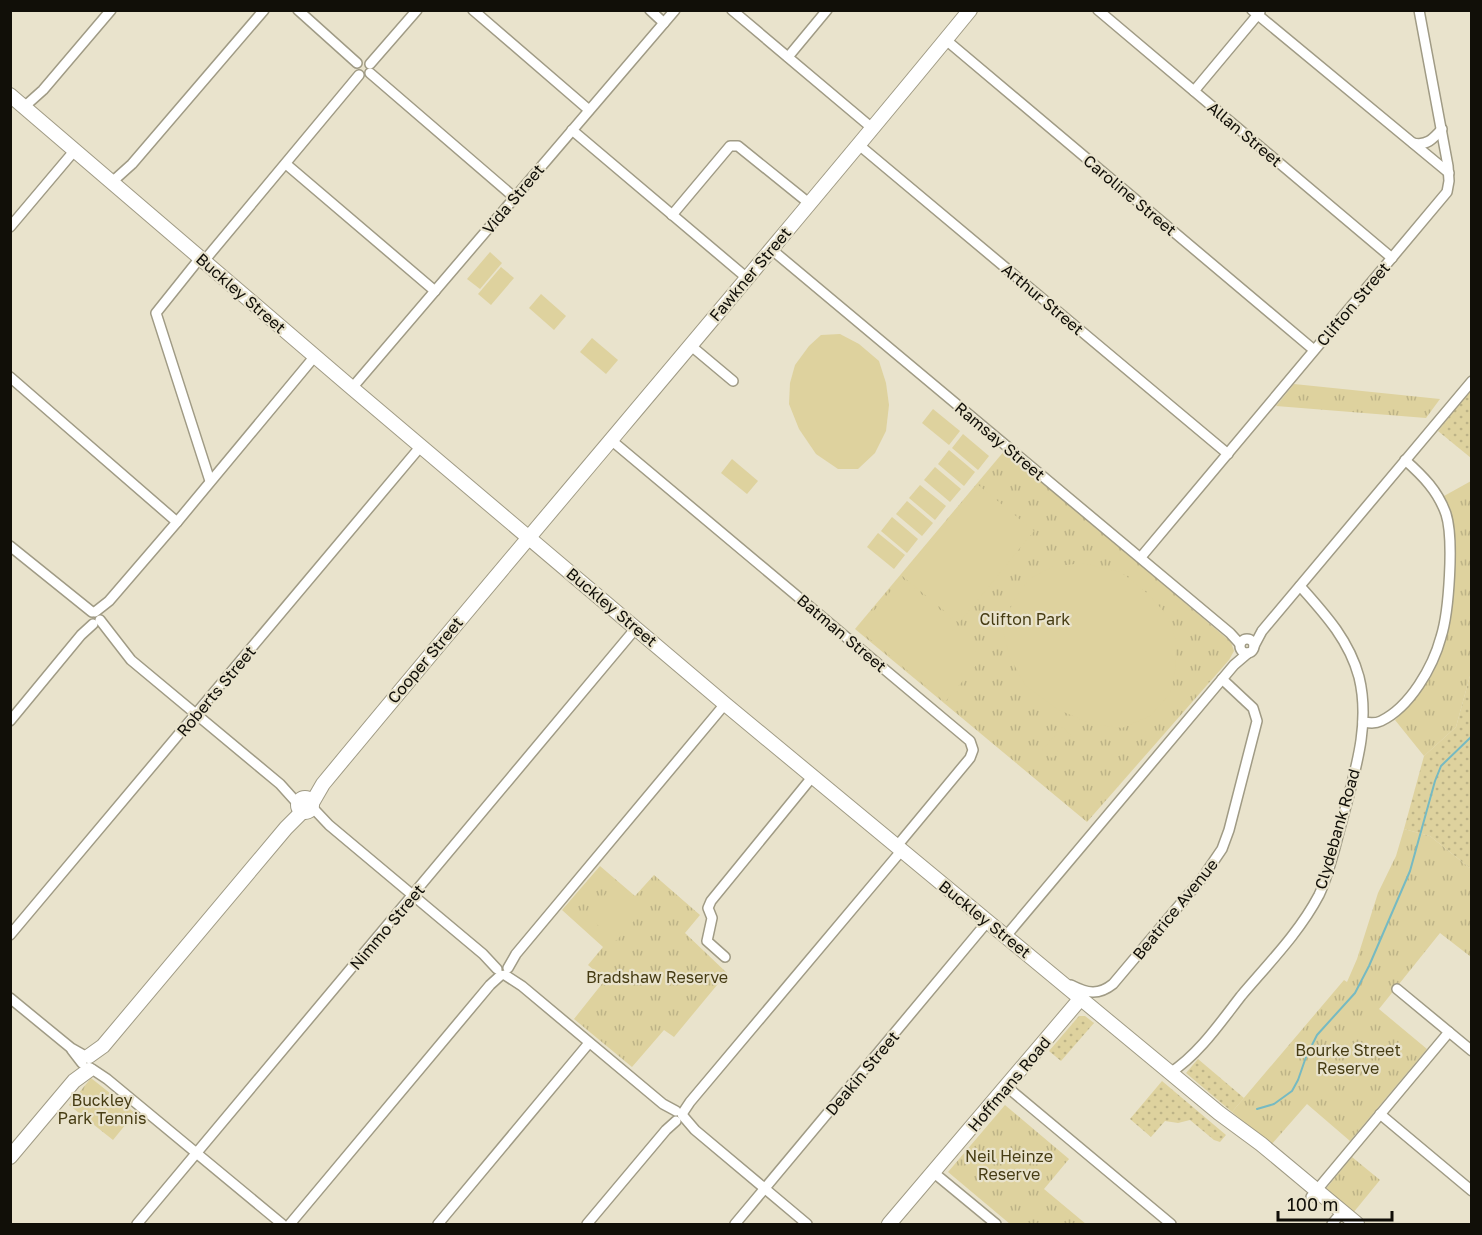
<svg xmlns="http://www.w3.org/2000/svg" width="1482" height="1235" font-family="'Golos Text',sans-serif">
  <style>
    .grass { fill: url(#grass-dots) }
    .park { fill: url(#park-tufts) }
    .pitch { fill: #ded29e }
    .lines { fill: none; stroke-linecap: round; stroke-linejoin: round }
    .stream { stroke: #76bac2; stroke-width: 2 }
    .street-casing { stroke: #a09b85; stroke-width: 12 }
    .secondary-casing { stroke: #a09b85; stroke-width: 16 }
    .street { stroke: #fff; stroke-width: 9 }
    .secondary { stroke: #fff; stroke-width: 14 }
    .labels { text-anchor: middle; dominant-baseline: central; stroke-width: 4.5; stroke-linejoin: round; paint-order: stroke }
    .street-label { font-size: 16px; fill: #110f08; stroke: #e9e3cc }
    .park-label { font-size: 16px; fill: #463c13; stroke: #e9e3cc }
  </style>
  <defs>
    <pattern id="grass-dots" width="8" height="8" patternUnits="userSpaceOnUse" patternTransform="scale(1.5)"><rect width="8" height="8" fill="#ded29e"/><path d="M2 2h.1M6 6h.1" fill="none" stroke="#bdb387" stroke-width="1.8" stroke-linecap="round"/></pattern>
    <pattern id="park-tufts" width="24" height="20" patternUnits="userSpaceOnUse" patternTransform="scale(1.5)"><rect width="24" height="20" fill="#ded29e"/><path d="M3 7l-1-3M5 7V3M7 7l1-3M15 17l-1-3M17 17v-4M19 17l1-3" fill="none" stroke="#bdb387"/></pattern>
  </defs>
  <rect width="100%" height="100%" fill="#e9e3cc"/>
  <g class="grass">
    <polygon points="1471,390 1471,458 1438,431"/>
    <polygon points="1471,672 1471,869 1430,836 1404,829 1424,756 1456,727"/>
    <polygon points="1079,1016 1085,1016 1094,1023 1061,1061 1049,1051"/>
    <polygon points="1198,1059 1244,1098 1232,1112 1186,1073"/>
    <polygon points="1162,1081 1226,1135 1220,1142 1214,1140 1190,1120 1178,1123 1165,1121 1151,1137 1130,1119"/>
  </g>
  <g class="park">
    <polygon points="1294,384 1440,399 1426,418 1276,406"/>
    <polygon points="1005,450 1231,642 1234,651 1229,660 1087,822 855,629"/>
    <path d="M1471 481V672L1456 727 1424 756 1395 720C1442 676 1448 644 1453 583 1456 548 1459 530 1444 496Z"/>
    <polygon points="1404,829 1430,836 1471,869 1471,957 1440,933 1379,1009 1427,1049 1350,1141 1307,1104 1271,1145 1232,1112 1344,980 1347,982 1357,959 1378,893 1396,856"/>
    <polygon points="600,866 635,896 654,875 700,915 685,933 727,973 674,1037 664,1030 632,1067 574,1019 605,980 588,965 603,947 562,910"/>
    <polygon points="91,1078 135,1113 113,1140 69,1105"/>
    <polygon points="1005,1105 1069,1159 1044,1189 1086,1224 1010,1224 948,1172"/>
    <polygon points="1352,1157 1380,1180 1353,1213 1325,1190"/>
  </g>
  <g class="pitch">
    <polygon points="490,252 502,263 480,289 467,279"/>
    <polygon points="501,267 514,278 491,305 478,294"/>
    <polygon points="541,294 566,316 554,330 529,308"/>
    <polygon points="840,334 859,344 879,361 886,383 889,405 886,431 875,453 858,469 838,469 816,454 799,429 789,404 790,383 795,365 809,346 821,335"/>
    <polygon points="592,338 618,360 606,374 580,352"/>
    <polygon points="933,409 960,431 949,445 922,423"/>
    <polygon points="963,434 989,456 978,470 952,448"/>
    <polygon points="949,450 975,472 964,486 938,464"/>
    <polygon points="732,459 758,481 747,494 721,473"/>
    <polygon points="935,467 961,489 950,502 924,480"/>
    <polygon points="977,484 1034,531 959,623 901,575"/>
    <polygon points="920,485 946,506 935,520 909,498"/>
    <polygon points="907,501 933,523 922,536 896,514"/>
    <polygon points="892,517 918,539 907,553 881,531"/>
    <polygon points="878,533 905,555 894,569 867,547"/>
    <polygon points="1082,563 1120,572 1126,576 1148,594 1168,616 1175,637 1176,667 1170,694 1150,716 1122,728 1091,724 1057,709 1025,685 1009,655 1003,630 1012,604 1029,579 1052,567"/>
    <polygon points="902,578 957,624 952,631 983,657 945,702 858,629"/>
    <polygon points="1062,727 1071,735 1052,758 1042,750"/>
    <polygon points="612,887 642,912 616,941 587,916"/>
  </g>
  <g class="lines">
    <polyline class="stream" points="1257,1109 1274,1104 1292,1091 1298,1080 1306,1057 1317,1035 1355,993 1369,966 1410,871 1435,781 1441,766 1472,736"/>
    <g class="street-casing">
      <g id="street">
        <polyline points="298,10 357,63"/>
        <polyline points="473,10 589,110"/>
        <polyline points="650,10 664,23"/>
        <polyline points="732,10 872,128"/>
        <polyline points="1098,10 1392,258"/>
        <polyline points="1252,10 1449,173"/>
        <polyline points="946,40 1314,350"/>
        <polyline points="788,57 827,10"/>
        <polyline points="370,64 417,10"/>
        <polyline points="370,73 514,197"/>
        <polyline points="1194,91 1260,12"/>
        <polyline points="24,107 43,90 111,10"/>
        <polyline points="572,130 747,278"/>
        <path d="M1413 143C1427 146 1433 139 1442 129"/>
        <polyline points="859,145 1228,454"/>
        <polyline points="286,164 435,291"/>
        <polyline points="112,182 132,164 264,10"/>
        <polyline points="672,215 730,146 738,146 810,204"/>
        <polyline points="10,227 75,150"/>
        <polyline points="771,249 1230,633 1240,644"/>
        <polyline points="200,258 156,313 210,481"/>
        <polyline points="204,261 359,75"/>
        <polyline points="690,345 733,381"/>
        <polyline points="10,377 177,522"/>
        <polyline points="352,388 675,10"/>
        <polyline points="611,440 970,741 973,750 970,758 897,846"/>
        <polyline points="10,546 92,612"/>
        <polyline points="1141,557 1447,192 1449,181 1448,166 1419,10"/>
        <polyline points="95,612 109,601 177,522 315,356"/>
        <polyline points="100,620 131,660 280,784 298,804"/>
        <circle cx="1247" cy="646" r="7"/>
        <polyline points="1254,646 1262,631 1472,381"/>
        <polyline points="10,721 81,635 93,624"/>
        <path d="M1363 722C1369 723 1375 724 1381 721 1410 707 1433 667 1441 637 1449 612 1454 539 1446 514 1438 491 1423 476 1405 460"/>
        <polyline points="312,807 329,825 483,954 497,969"/>
        <polyline points="10,935 421,446"/>
        <polyline points="1006,936 1234,665 1248,653"/>
        <polyline points="725,957 707,941 712,918 708,908 711,901 813,776"/>
        <polyline points="508,968 516,954 725,704"/>
        <polyline points="505,975 522,986 663,1104 676,1111"/>
        <path d="M1071 985C1087 993 1098 996 1113 984L1203 877 1222 849 1229 830 1257 721 1253 708 1222 679"/>
        <polyline points="1397,989 1472,1051"/>
        <polyline points="10,998 71,1048 87,1057"/>
        <polyline points="72,1050 82,1063"/>
        <polyline points="92,1069 107,1079 282,1224"/>
        <path d="M1170 1073C1199 1054 1220 1023 1241 996 1268 964 1299 933 1319 895 1330 872 1335 846 1342 821 1354 774 1371 726 1359 677 1349 640 1325 614 1300 586"/>
        <polyline points="1007,1087 1171,1224"/>
        <polyline points="682,1114 690,1102 902,850"/>
        <polyline points="1380,1114 1472,1191"/>
        <polyline points="683,1116 695,1130 807,1224"/>
        <polyline points="933,1172 996,1224"/>
        <polyline points="1311,1197 1449,1032"/>
        <polyline points="137,1224 636,628"/>
        <polyline points="290,1224 490,985 501,975"/>
        <polyline points="438,1224 589,1043"/>
        <polyline points="587,1224 666,1130 676,1121"/>
        <polyline points="735,1224 988,921"/>
        <polyline points="1332,1224 1342,1212"/>
      </g>
    </g>
    <g class="secondary-casing">
      <g id="secondary">
        <polyline points="10,95 352,388 725,704 1219,1113 1261,1144 1357,1224"/>
        <circle cx="305" cy="805" r="7"/>
        <path d="M312 803 323 784C537 525 757 270 970 10"/>
        <polyline points="89,1056 103,1046 286,828 303,811"/>
        <polyline points="10,1157 74,1081 89,1070"/>
        <polyline points="889,1224 1081,998"/>
      </g>
    </g>
    <use href="#street" class="street"/>
    <use href="#secondary" class="secondary"/>
  </g>
  <g class="labels">
    <g class="street-label">
      <text transform="translate(1245 134) rotate(40)">Allan Street</text>
      <text transform="translate(1130 195) rotate(40)">Caroline Street</text>
      <text transform="translate(513 199) rotate(-50)">Vida Street</text>
      <text transform="translate(750 274) rotate(-50)">Fawkner Street</text>
      <text transform="translate(241 293) rotate(41)">Buckley Street</text>
      <text transform="translate(1043 299) rotate(40)">Arthur Street</text>
      <text transform="translate(1353 304) rotate(-50)">Clifton Street</text>
      <text transform="translate(1000 441) rotate(40)">Ramsay Street</text>
      <text transform="translate(612 607) rotate(40)">Buckley Street</text>
      <text transform="translate(842 633) rotate(40)">Batman Street</text>
      <text transform="translate(425 660) rotate(-50)">Cooper Street</text>
      <text transform="translate(216 691) rotate(-50)">Roberts Street</text>
      <text transform="translate(1337 829) rotate(-74)">Clydebank Road</text>
      <text transform="translate(1175 909) rotate(-51)">Beatrice Avenue</text>
      <text transform="translate(985 919) rotate(39)">Buckley Street</text>
      <text transform="translate(387 927) rotate(-50)">Nimmo Street</text>
      <text transform="translate(862 1073) rotate(-50)">Deakin Street</text>
      <text transform="translate(1009 1084) rotate(-50)">Hoffmans Road</text>
    </g>
    <g class="park-label">
      <text x="1025" y="619">Clifton Park</text>
      <text x="657" y="977">Bradshaw Reserve</text>
      <text x="1348" y="1050">Bourke Street<tspan x="1348" dy="18">Reserve</tspan></text>
      <text x="102" y="1100">Buckley<tspan x="102" dy="18">Park Tennis</tspan></text>
      <text x="1009" y="1156">Neil Heinze<tspan x="1009" dy="18">Reserve</tspan></text>
    </g>
  </g>
  <rect width="1482" height="1235" fill="none" stroke="#110f08" stroke-width="24"/>
  <path d="M1278 1211v9h114v-9" fill="none" stroke="#110f08" stroke-width="3"/>
  <text x="1287" y="1211" font-size="18" fill="#110f08" stroke="#e9e3cc" stroke-width="4.5" paint-order="stroke">100 m</text>
</svg>
